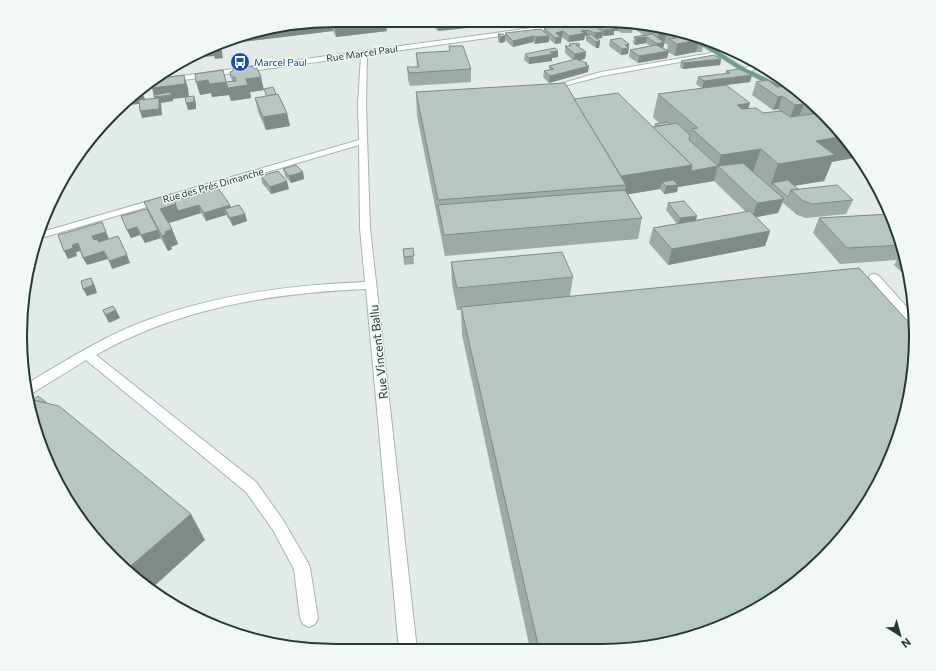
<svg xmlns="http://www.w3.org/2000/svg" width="936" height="671" font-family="Commissioner,sans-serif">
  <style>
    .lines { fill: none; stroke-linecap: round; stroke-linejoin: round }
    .minor-casing { stroke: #a5b3ae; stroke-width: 2 }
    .major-casing { stroke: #c1c8c6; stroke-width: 2 }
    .minor { fill: #fff; fill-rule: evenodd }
    .major { fill: #699f8f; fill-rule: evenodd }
    .wall { fill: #9daaa5; fill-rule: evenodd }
    .shaded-wall { fill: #808b86 }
    .building { fill: #b7c6c0; stroke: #808b86 }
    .labels { text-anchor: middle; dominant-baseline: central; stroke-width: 3; stroke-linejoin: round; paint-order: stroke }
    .far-street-label { font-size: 10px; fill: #233b34; stroke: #f2f8f5 }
    .far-transit-label { font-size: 10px; fill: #164399; stroke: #f2f8f5; text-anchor: start }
    .street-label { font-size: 12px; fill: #233b34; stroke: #f2f8f5 }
    .rim { fill: none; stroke: #233b34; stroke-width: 2 }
  </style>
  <rect width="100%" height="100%" fill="#e2ebe7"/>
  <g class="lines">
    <g class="minor-casing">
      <g id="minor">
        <path d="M561 24 579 25 367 55 366 105 370 228 417 650H399L366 289C271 293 179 308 96 355L256 482 283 520 308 563 310 568 318 618 315 624 309 627 303 624 300 618 294 569 273 530 246 492 86 360 31 394 28 395 25 385C63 362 101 338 142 322 213 295 289 285 365 282L360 228 359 145 41 238 42 232 359 140 358 105 361 56 147 85 152 80Z"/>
        <polygon points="717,52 719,53 719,55 602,76 560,87 556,85 601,72"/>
        <path d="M755 61 760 64C757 69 748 73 743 71V69L754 64Z"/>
        <polygon points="874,274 878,275 914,315 914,326 910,325 870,279 869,277 870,275"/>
      </g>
    </g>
    <g class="major-casing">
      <polygon id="major" points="693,38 704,42 741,66 796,93 792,95 789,95 737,68 693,40"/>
    </g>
    <use href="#minor" class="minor"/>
    <use href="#major" class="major"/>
  </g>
  <g class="wall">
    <polygon points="336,20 411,21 386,24 387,31 336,37 333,31 224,44 254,31"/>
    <polygon points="429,22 504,23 438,31"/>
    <path d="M573 24 662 26 698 43 703 46 702 52H696L675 56 668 52 667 58 638 63 629 57 630 50 650 46 646 43 635 45 633 43 634 37 643 35 633 28 632 33H622L618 31H614V35L603 36H602V38L597 39 600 41 599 48H596L586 41V36H585L584 40 568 42 562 37H561V43L555 44 549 39V42L535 44 533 42 513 47 505 40V42L500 43 498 41V34L505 36V33L544 31V28ZM664 43 668 45 667 50 663 49Z"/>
    <polygon points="610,40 629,44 628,54 621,55 609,46"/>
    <polygon points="569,44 580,45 579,48 586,52 585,59 578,60 587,65 588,72 549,83 543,77 544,71 549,70 549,66 573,60 565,53 565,46 569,46"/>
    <polygon points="449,46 471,69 471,82 410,86 408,80 407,67 417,67 416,53 449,51"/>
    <polygon points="558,51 558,57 552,58 552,61 529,64 524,60 525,54"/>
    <polygon points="721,59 720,65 683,69 680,67 681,61"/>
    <polygon points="253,68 264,90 250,92 251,98 231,101 229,95 212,97 211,93 200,95 227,85 232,81 230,72"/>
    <polygon points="726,71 750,82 702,88 696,84 698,77 726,74"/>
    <polygon points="756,82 777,87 787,86 838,128 832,162 824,181 794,186 798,189 853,200 846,214 806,218 797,215 782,202 778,213 756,217 770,231 765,246 668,265 649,243 653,228 677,224 666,210 668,203 697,216 696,220 746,212 714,181 678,187 677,192 664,194 660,189 628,194 642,218 638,239 445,256 417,116 416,92 574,99 653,127 654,127 655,124 659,123 653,117 658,94 749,109 763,113 779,111 778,109 773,110 752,95"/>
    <polygon points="264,89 276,94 287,113 290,126 266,130 258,112 255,98 266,96"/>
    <polygon points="283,169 303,172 304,179 291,183 285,176"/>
    <polygon points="261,176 289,189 271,194 262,183"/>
    <polygon points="174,201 230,205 231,207 245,214 247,221 233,226 226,215 206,221 201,213 168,223 172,229 178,244 171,247 172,249 168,251 160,237 161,238 145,243 140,235 131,238 121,216 147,209 144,202"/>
    <polygon points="889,213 899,234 910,280 894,265 897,260 840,264 813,233 819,218 888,214"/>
    <polygon points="413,248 414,264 404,265 403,249"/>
    <polygon points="451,262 573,277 570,296 642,648 530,649 462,335 461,310 457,310 452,284"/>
  </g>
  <g class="shaded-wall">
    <polygon points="334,20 336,20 411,21 386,24 387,31 336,37"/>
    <polygon points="331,21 333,31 224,44 254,31"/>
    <polygon points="438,22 459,22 459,29 438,31"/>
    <polygon points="459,22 504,23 459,29"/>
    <polygon points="615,25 619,25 618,31 614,31 614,35 603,36 604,30 610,26"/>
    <polygon points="649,26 655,26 655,30"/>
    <polygon points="662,26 670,29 667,31 663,49 655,50 659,32 661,32"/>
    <polygon points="587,30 587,36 585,36 584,40 568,42 569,36 581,31"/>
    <polygon points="563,31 561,43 555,44 556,33"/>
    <polygon points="603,32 602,38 594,39 595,33"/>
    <polygon points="505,36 505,42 500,43 500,37"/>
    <polygon points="534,36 533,42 513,47 513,41"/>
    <polygon points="549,36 549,42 535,44 536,37"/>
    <polygon points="647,37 646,43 635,45 636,38"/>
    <polygon points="698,40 699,40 696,52 675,56 677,44"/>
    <polygon points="600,41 599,48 596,48 596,42"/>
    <polygon points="629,44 628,54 621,55 622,49 625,45"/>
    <polygon points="221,46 223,58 215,59 214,56 193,58"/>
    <polygon points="558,51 558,57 552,58 552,61 529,64 529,58 550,52"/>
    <polygon points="669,51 667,58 638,63 639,56"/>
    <polygon points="586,52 585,59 574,61 575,54"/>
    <polygon points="721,59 720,65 683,69 684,63"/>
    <polygon points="587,63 587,66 589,66 588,72 549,83 550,76"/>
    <polygon points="184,75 188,88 189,97 173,99 173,101 161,103 162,115 142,118 140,111 156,104 152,88"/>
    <polygon points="752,75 750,82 702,88 704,81"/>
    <polygon points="261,77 264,90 250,92 251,98 231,101 229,95 212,97 211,93 200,95 196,82 208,80 226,82"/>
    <polygon points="141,90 145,99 145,103 123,106"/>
    <polygon points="194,96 196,103 196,109 188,110 186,103"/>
    <polygon points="782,96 778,109 773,110 778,97"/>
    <polygon points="750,103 743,126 737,105"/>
    <polygon points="804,104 799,117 790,118 795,105"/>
    <polygon points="814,108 827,119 809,122"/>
    <polygon points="287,113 290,126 266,130 263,117"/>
    <polygon points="844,136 859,157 832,162 824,181 778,188 772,183 770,190 769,190 778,164 816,141"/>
    <polygon points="761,149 752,174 718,166 714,181 678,187 677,192 664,194 666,186 662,182 660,189 624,195 626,185 617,176 692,165 718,166 721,155"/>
    <polygon points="303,172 304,179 291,183 289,176"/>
    <polygon points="287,181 289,189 271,194 270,187"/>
    <polygon points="784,199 778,213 752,218 757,203"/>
    <polygon points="176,204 199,205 201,213 166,224 160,209"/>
    <polygon points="230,205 232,213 225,209 226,215 206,221 204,213"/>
    <polygon points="245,214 247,221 233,226 230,218"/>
    <polygon points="697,216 695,223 678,226 680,218"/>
    <polygon points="102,222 109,239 97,247 92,236"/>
    <polygon points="137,227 140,235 131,238 127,230"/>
    <polygon points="172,229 178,244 171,247 172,249 168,251 162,236 165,232"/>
    <polygon points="158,230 161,238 145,243 141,235"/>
    <polygon points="770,231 765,246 668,265 672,249"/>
    <polygon points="78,243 82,251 76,252 77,256 68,259 64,251 72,245"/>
    <polygon points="104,251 108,259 87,265 83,258"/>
    <polygon points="127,255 130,263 112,269 109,261"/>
    <polygon points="91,278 95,286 97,293 87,296 83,289"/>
    <polygon points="23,295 26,300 28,306 23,308"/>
    <polygon points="116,310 120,318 109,323 105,315"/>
    <polygon points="191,514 205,540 150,590 143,586 126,570"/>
  </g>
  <g class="building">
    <polygon points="573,24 593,25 603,32 595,33 587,30 581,31 585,33 569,36 563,31 556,33 561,37 555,38 544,28"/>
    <polygon points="596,25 615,25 610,26 615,29 604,30"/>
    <polygon points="620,25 631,26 633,27 623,27"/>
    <polygon points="639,26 649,26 653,28 652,34"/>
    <polygon points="664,27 698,40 677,44 669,39 676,38 667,31 659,32 653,28"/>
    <polygon points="541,29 549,36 536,37 534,36 513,41 505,33"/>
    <polygon points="498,34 503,34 505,36 500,37"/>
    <polygon points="591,34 600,41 596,42 587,35"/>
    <polygon points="652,34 664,42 657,44 647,37 636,38 634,37"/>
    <polygon points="621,38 629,44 625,45 629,48 622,49 610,40"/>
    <polygon points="578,43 580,45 576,45 586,52 575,54 565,46 571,46 569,44"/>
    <polygon points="698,43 703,46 698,45"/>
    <polygon points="656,45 669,51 639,56 630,50"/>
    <polygon points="449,46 463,46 471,69 409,73 407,67 419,67 416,53 450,51"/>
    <polygon points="555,48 558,51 550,52 553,54 529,58 525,54"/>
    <polygon points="714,55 721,59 684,63 681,61"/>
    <polygon points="576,59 587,63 585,64 589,66 550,76 544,71 554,69 549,66"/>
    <polygon points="253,66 253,68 257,68 261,77 246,79 248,85 228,88 226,82 236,81 235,77 231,77 230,72 233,71 233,69"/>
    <polygon points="739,69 752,75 704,81 698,77 730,73 726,71"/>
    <polygon points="223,70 226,82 209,84 208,80 196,82 195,74"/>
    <polygon points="184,75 185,84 152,88 151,81 154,79"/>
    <polygon points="768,80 777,87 787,86 814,108 804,104 795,105 782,96 778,97 756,82"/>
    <polygon points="565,83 626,185 438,200 416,92"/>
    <polygon points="726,85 750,103 737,105 742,109 756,108 763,113 781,111 790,117 820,113 838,128 844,136 816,141 835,155 778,164 761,149 721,155 692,129 698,128 658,94"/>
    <polygon points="273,87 276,94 267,96 264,89"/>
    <polygon points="171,92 171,95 154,97 154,95"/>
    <polygon points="618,93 692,165 621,176 574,99"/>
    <polygon points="278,94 287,113 263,117 255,98"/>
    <polygon points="194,96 194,102 186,103 185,97"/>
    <polygon points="159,98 159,109 140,111 139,100"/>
    <polygon points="667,122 670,124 658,126 655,124"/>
    <polygon points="677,123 690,135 689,140 718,166 691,171 692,165 653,127"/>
    <polygon points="743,163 784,199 757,203 718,166"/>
    <polygon points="296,165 303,172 289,176 283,169"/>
    <polygon points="278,171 287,181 270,187 261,176"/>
    <polygon points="673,180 678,185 666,186 662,182"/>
    <polygon points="788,180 798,189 791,190 788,197 772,183"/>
    <polygon points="837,185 853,200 812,204 803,201 791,190"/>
    <polygon points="218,188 230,205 204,213 199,205 178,211 174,201"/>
    <polygon points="625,190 642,218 444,235 438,205"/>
    <polygon points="171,194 176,204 160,209 172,229 165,232 166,234 162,236 144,202"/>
    <polygon points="684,201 697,216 680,218 668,203"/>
    <polygon points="239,205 245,214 230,218 225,209"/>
    <polygon points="147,209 158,230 141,235 137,227 127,230 121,216"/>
    <polygon points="750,211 770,231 672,249 653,228"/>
    <polygon points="890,214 899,234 902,245 847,248 819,218"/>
    <polygon points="102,222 106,232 92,236 94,240 97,239 99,242 118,236 127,255 109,261 104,251 83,258 78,243 72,245 73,248 64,251 58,235"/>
    <polygon points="413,248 414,256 404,257 403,249"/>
    <polygon points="562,252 573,277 457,288 451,262"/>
    <polygon points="859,268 914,328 915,356 905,417 883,475 851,528 808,573 740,619 642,648 539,649 461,307"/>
    <polygon points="91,278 93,285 83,289 81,281"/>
    <polygon points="113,306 116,310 105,315 103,310"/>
    <polygon points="38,396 47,403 33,400"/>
    <polygon points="29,399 59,406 191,514 126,570 98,543 44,456"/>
  </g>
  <defs>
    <g id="bus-disc" transform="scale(1)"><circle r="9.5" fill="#1a4fb4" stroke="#f2f8f5"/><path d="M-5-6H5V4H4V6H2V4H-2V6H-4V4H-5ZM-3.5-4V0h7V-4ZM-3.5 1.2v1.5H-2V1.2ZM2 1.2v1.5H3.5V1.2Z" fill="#fff"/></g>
  </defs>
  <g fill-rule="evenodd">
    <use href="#bus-disc" x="240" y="62"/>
  </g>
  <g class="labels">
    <g class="far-street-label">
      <text transform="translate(362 53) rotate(-8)">Rue Marcel Paul</text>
      <text transform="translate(213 185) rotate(-16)">Rue des Prés Dimanche</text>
    </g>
    <g class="far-transit-label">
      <text x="254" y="62">Marcel Paul</text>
    </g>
    <g class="street-label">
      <text transform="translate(378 352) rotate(-96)">Rue Vincent Ballu</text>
    </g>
  </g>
  <path d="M0 0H936V671H0ZM335 27H601A308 308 0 0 1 909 335V336A308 308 0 0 1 601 644H335A308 308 0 0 1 27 336V335A308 308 0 0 1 335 27Z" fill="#f2f8f5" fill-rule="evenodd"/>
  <path class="rim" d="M335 27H601A308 308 0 0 1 909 335V336A308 308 0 0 1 601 644H335A308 308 0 0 1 27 336V335A308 308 0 0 1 335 27Z"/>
  <g transform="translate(900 635) rotate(143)" stroke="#f2f8f5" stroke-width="3" paint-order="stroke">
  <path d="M0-3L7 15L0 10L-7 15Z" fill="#233b34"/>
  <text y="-6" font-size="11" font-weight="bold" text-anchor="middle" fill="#233b34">N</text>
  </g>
</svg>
